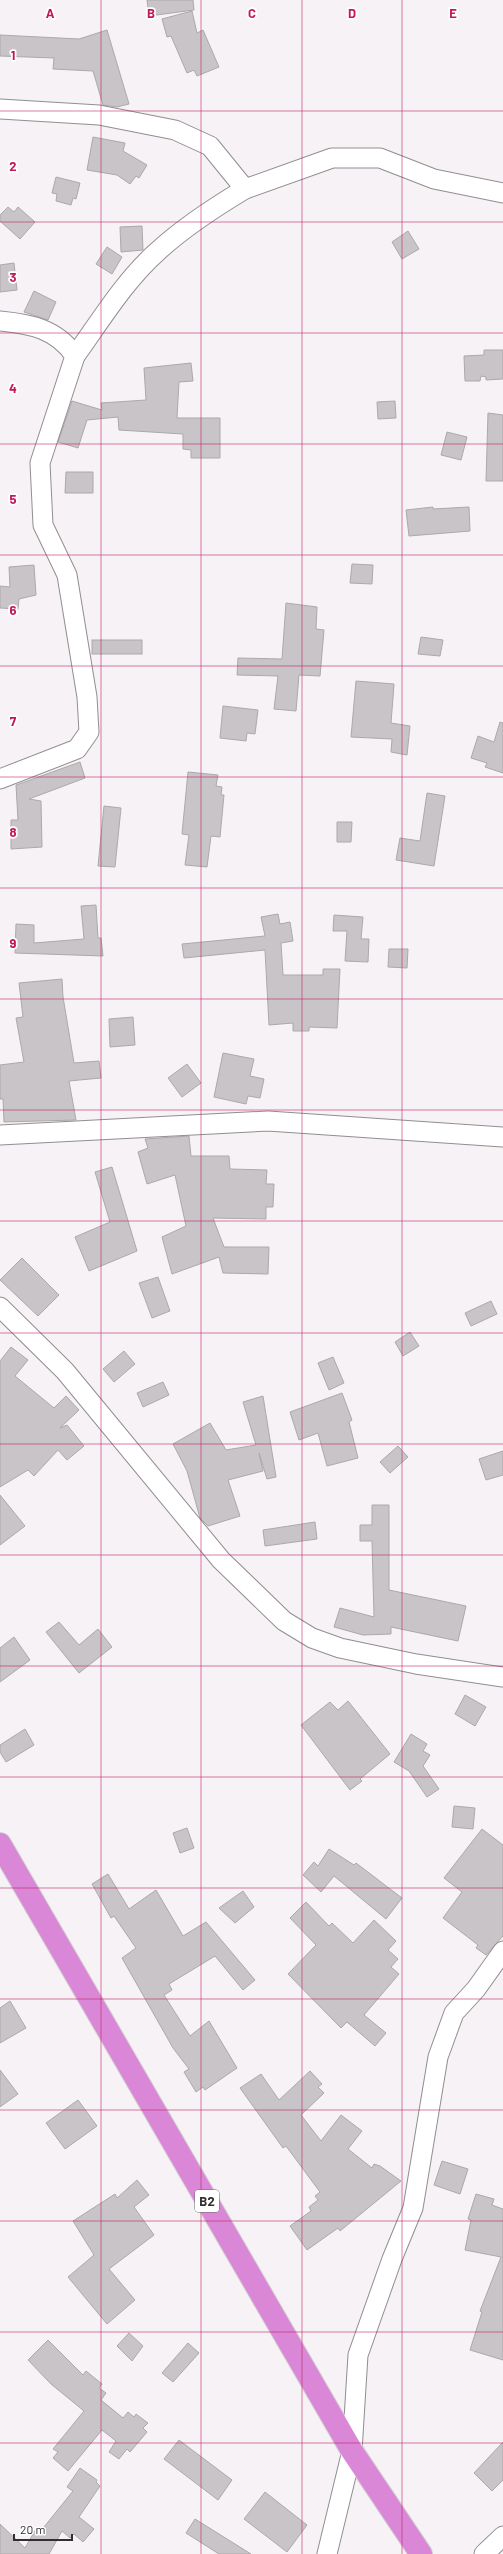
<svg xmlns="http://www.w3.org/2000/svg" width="503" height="2554" font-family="Barlow,sans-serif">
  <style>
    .building { fill: #c8c4c8; stroke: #aca8ab }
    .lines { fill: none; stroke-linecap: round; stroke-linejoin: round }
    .street-casing { stroke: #918e91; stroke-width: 21 }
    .highway-casing { stroke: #d2d1d1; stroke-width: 24 }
    .street { stroke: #fff; stroke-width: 19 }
    .highway { stroke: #da87d7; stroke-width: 22 }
    .grid { fill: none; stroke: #c2185b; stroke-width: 1; stroke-opacity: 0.55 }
    .labels { text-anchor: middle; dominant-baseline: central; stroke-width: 3.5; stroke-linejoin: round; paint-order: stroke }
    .shield { fill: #fff; stroke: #6f6d6e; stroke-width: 1 }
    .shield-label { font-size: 13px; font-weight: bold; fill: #312f30 }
    .grid-label { font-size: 13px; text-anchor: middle; font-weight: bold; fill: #c2185b; stroke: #fff; stroke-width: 3.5; stroke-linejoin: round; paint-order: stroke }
  </style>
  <rect width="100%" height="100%" fill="#f6f2f5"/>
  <g class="building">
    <polygon points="147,0 193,0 194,10 149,16"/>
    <polygon points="192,11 197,33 203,30 219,67 197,76 194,70 187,73 171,36 167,37 162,19"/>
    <polygon points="107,30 129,104 117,107 103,105 93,71 53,69 54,58 0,56 0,35 79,39"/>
    <polygon points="93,137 125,143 123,151 147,165 139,178 136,176 130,184 117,175 87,170"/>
    <polygon points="56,177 80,183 76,199 73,198 71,205 56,201 57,194 52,193"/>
    <polygon points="8,207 14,212 18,207 35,222 20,239 0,221 0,215"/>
    <polygon points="142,226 143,250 121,252 120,227"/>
    <polygon points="408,231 419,249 402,259 392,242"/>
    <polygon points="107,247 122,257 112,274 96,264"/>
    <polygon points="14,263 17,290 0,292 0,265"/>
    <polygon points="34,291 56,302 48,320 24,312"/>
    <polygon points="484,350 503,350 503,379 486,380 486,377 481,376 480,381 465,381 464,356 484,355"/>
    <polygon points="191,363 193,381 179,382 177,418 220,418 220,458 191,458 191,450 183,449 183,434 119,430 118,417 87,420 78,448 58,442 72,401 102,410 101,403 146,400 144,368"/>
    <polygon points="395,401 396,418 378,419 377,402"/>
    <polygon points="488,413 503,415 503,481 486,481"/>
    <polygon points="447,432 467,437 461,460 441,455"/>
    <polygon points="66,472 93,472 93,493 65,493"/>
    <polygon points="433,507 433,509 469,507 470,531 409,536 406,510"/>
    <polygon points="352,564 373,565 372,584 350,583"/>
    <polygon points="34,565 36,595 19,599 18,609 0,608 0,586 10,587 9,567"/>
    <polygon points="286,603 317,607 316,629 324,630 320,676 299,675 296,711 274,709 278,676 237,675 238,658 282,659"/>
    <polygon points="421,637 443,640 440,656 418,654"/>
    <rect x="92" y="640" width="50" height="14"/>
    <polygon points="356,681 394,684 391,723 410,726 407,755 391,752 392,739 351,737"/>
    <polygon points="223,706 258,710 255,734 247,733 246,741 220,738"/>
    <polygon points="500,722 503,723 503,773 485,767 487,763 471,758 478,736 494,742"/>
    <polygon points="80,762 85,778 29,799 41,801 42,847 11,849 11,820 18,820 16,785"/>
    <polygon points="188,772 218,775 216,786 222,787 221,795 224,795 220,837 211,836 207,867 185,865 189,835 182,834"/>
    <polygon points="427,793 445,796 434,866 396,860 400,838 420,841"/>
    <polygon points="104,806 121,808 115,867 98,866"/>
    <polygon points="337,822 352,822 351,842 337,842"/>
    <polygon points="96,905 98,938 101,938 103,956 15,953 16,924 34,925 34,943 84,939 81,906"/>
    <polygon points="278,914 280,924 290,922 293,941 281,943 283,975 323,975 323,969 340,969 337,1028 309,1027 309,1031 293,1031 293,1023 269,1025 265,950 184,958 182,944 265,936 261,917"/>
    <polygon points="334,915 363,917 361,939 369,939 368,962 345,961 347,931 333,931"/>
    <polygon points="389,949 408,949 407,968 388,967"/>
    <polygon points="62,979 63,997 74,1063 99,1061 101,1078 69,1081 76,1120 4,1122 3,1099 0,1099 0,1065 24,1062 16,1018 23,1017 19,983"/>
    <polygon points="133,1017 135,1045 110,1047 109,1019"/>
    <polygon points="223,1053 254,1059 250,1076 264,1079 260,1098 248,1096 246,1104 214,1097"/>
    <polygon points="187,1064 201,1083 182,1097 168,1078"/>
    <polygon points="189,1136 191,1156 229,1156 230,1169 267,1170 266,1184 274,1184 273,1207 266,1207 266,1219 213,1218 224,1247 269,1247 268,1274 223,1273 219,1257 172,1274 162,1237 186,1226 175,1175 147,1184 138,1152 148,1148 145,1139"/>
    <polygon points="112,1167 137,1251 89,1271 75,1237 110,1222 95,1172"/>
    <polygon points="22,1258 59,1295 38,1316 0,1280"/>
    <polygon points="158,1277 170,1311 152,1318 139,1283"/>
    <polygon points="491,1301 497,1314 471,1326 465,1313"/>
    <polygon points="410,1332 419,1346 403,1356 395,1342"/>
    <polygon points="11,1347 28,1360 15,1376 54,1408 66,1396 79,1410 60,1428 67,1425 84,1446 67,1460 58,1450 34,1476 28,1470 0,1487 0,1361"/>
    <polygon points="124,1351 135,1364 114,1382 103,1369"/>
    <polygon points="333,1357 344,1383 329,1390 318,1363"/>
    <polygon points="163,1382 169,1395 143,1407 137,1393"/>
    <polygon points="342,1393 352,1420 349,1422 358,1458 327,1466 318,1433 299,1440 290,1412"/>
    <polygon points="263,1396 276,1477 267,1479 259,1453 263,1471 228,1480 240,1516 208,1526 200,1518 187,1471 173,1444 210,1423 226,1450 256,1445 243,1402"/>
    <polygon points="398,1446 408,1457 390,1473 380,1462"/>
    <polygon points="503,1451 503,1475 486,1480 479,1459"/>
    <polygon points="0,1495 25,1526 0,1545"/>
    <polygon points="372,1505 389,1505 389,1590 466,1606 458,1641 391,1627 391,1634 363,1635 334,1627 340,1608 374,1617 372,1541 360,1541 360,1525 372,1525"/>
    <polygon points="315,1522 317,1539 265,1546 263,1530"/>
    <polygon points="59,1622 79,1645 98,1629 112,1647 79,1673 46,1632"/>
    <polygon points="14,1637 30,1660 0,1682 0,1648"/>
    <polygon points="465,1695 486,1707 475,1726 455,1714"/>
    <polygon points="348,1701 390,1754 360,1779 362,1781 350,1790 301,1725 330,1702 338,1710"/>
    <polygon points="25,1729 34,1745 6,1762 0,1752 0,1745"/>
    <polygon points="411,1734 427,1744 423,1751 430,1755 423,1766 439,1789 427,1797 409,1771 394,1762"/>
    <polygon points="454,1806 475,1808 473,1829 452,1827"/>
    <polygon points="187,1828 194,1848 180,1853 173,1833"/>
    <polygon points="482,1829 503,1845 503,1936 486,1955 476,1948 478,1945 443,1918 462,1892 444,1878"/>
    <polygon points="329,1849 354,1865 356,1863 402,1898 386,1919 334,1876 321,1892 303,1875 314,1862 318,1866"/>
    <polygon points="108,1874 129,1909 156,1890 183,1936 206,1922 255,1980 243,1990 215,1956 169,1984 172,1990 164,1995 190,2036 209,2021 237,2068 205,2090 203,2087 196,2092 184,2072 189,2069 173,2048 122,1958 136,1948 114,1916 111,1918 92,1884"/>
    <polygon points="243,1891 254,1907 235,1923 219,1908"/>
    <polygon points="306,1902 329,1926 332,1923 353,1943 374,1920 396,1941 388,1950 398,1959 391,1967 399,1974 364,2015 386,2033 375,2046 347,2022 341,2028 288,1974 316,1945 290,1918"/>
    <polygon points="10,2001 26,2028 0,2043 0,2008"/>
    <polygon points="0,2070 18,2094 0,2107"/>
    <polygon points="310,2071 322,2084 318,2087 324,2093 301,2115 321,2141 341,2115 362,2131 348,2149 372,2168 374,2164 380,2166 401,2181 340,2231 338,2228 307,2250 290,2226 311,2211 309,2207 318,2200 315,2196 320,2192 286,2146 283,2148 240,2088 261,2074 279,2100"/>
    <polygon points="78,2100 97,2126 65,2149 46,2123"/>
    <polygon points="442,2161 468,2169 460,2194 434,2185"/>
    <polygon points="137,2180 149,2195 134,2207 154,2235 109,2269 135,2300 107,2324 68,2277 94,2255 73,2221 115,2194 117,2198"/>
    <polygon points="476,2194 494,2199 492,2205 503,2209 503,2360 470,2350 482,2312 480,2311 501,2257 465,2250 471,2220 468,2219"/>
    <polygon points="129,2333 143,2346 132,2361 117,2346"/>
    <polygon points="48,2340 83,2375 86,2371 102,2384 99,2388 106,2393 101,2400 123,2418 128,2412 134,2417 136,2414 148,2423 143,2428 147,2432 130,2452 127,2449 119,2459 109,2452 116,2441 102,2430 68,2471 53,2458 58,2452 53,2449 84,2411 51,2384 28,2360"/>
    <polygon points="188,2343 199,2353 173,2382 162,2373"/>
    <polygon points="179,2440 232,2480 218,2500 164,2459"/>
    <polygon points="503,2442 503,2480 492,2491 474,2473"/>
    <polygon points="80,2468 97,2480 96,2482 100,2486 79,2517 94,2529 83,2542 74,2534 70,2538 62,2531 49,2554 0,2554 0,2524 25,2548 36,2529 40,2532 73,2491 67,2487"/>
    <polygon points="265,2492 307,2525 287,2552 244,2519"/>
    <polygon points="195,2519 251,2554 219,2554 186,2533"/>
  </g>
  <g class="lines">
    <g class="street-casing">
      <g id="street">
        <polyline points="0,109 99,115 175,130 210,146 245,189 332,158 380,158 434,179 503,193"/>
        <path d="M0 321C31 324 57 329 75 356L40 463 43 525 67 575 87 697 89 732 77 749 0 779"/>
        <path d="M75 356C101 320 125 280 158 251 184 227 215 207 245 189"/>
        <polyline points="0,1135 268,1121 503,1137"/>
        <polyline points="0,1307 65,1371 221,1560 284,1621 312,1638 340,1648 416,1664 503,1677"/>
        <polyline points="327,2554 352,2451 358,2355 392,2259 413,2208 438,2057 454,2013 476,1989 503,1951"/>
        <polyline points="484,2554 503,2536"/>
      </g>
    </g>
    <g class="highway-casing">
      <polyline id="highway" points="0,1844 352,2451 421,2554"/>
    </g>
    <use href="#street" class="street"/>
    <use href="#highway" class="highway"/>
  </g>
  <path class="grid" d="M101 0V2554M201 0V2554M302 0V2554M402 0V2554M0 111H503M0 222H503M0 333H503M0 444H503M0 555H503M0 666H503M0 777H503M0 888H503M0 999H503M0 1110H503M0 1221H503M0 1333H503M0 1444H503M0 1555H503M0 1666H503M0 1777H503M0 1888H503M0 1999H503M0 2110H503M0 2221H503M0 2332H503M0 2443H503"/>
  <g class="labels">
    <rect class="shield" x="195" y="2190" width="24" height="22" rx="3"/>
    <g class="shield-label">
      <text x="207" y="2201">B2</text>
    </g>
  </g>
  <g class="grid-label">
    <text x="50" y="18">A</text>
    <text x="151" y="18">B</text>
    <text x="252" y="18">C</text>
    <text x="352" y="18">D</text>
    <text x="453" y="18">E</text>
    <text x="13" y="60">1</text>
    <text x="13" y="171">2</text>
    <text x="13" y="282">3</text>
    <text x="13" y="393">4</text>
    <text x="13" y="504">5</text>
    <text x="13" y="615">6</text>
    <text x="13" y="726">7</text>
    <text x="13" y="837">8</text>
    <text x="13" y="948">9</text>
  </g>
  <path d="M14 2534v6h58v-6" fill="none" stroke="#312f30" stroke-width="2"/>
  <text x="20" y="2534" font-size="12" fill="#312f30" stroke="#ffffff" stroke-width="3" paint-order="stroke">20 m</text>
</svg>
